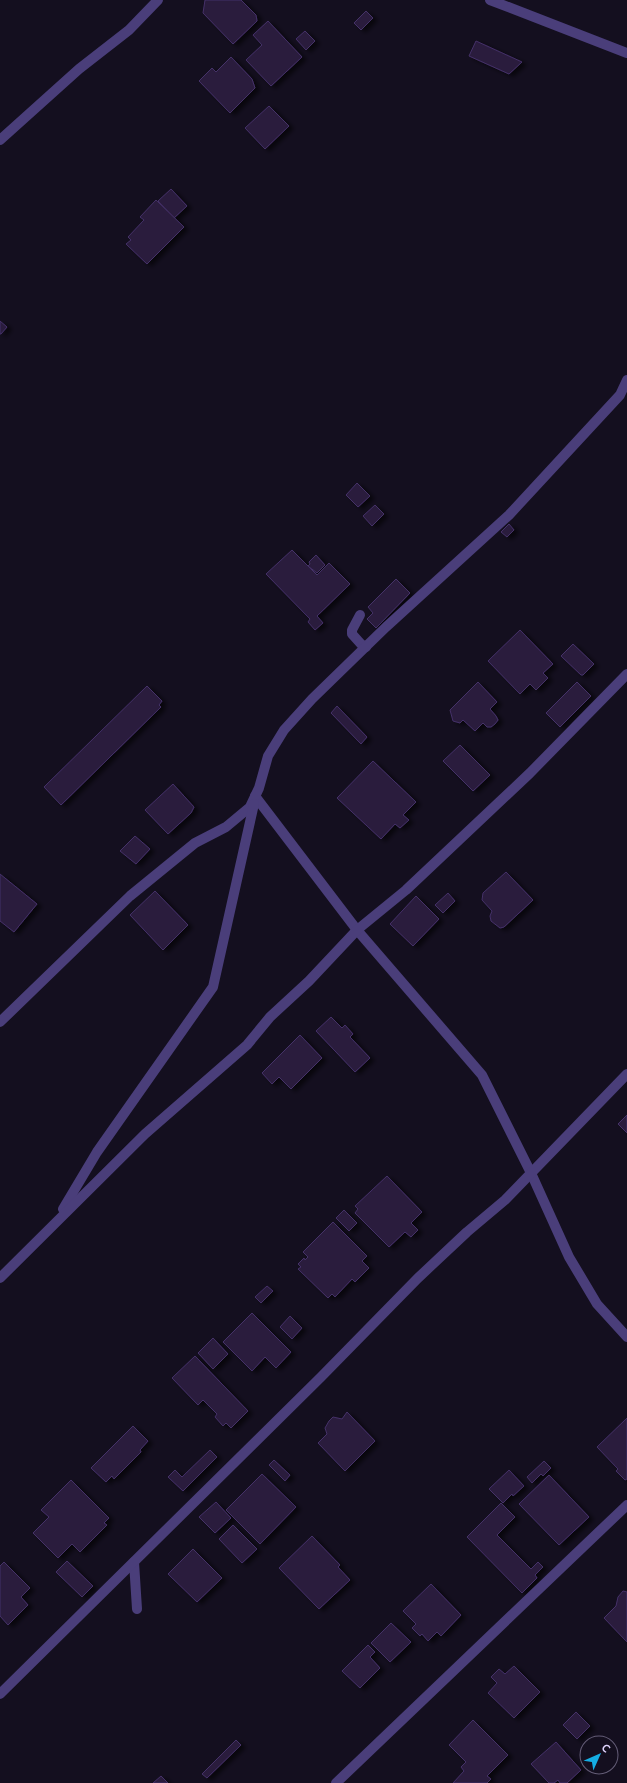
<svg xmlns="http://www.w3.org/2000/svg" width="627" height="1783" font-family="Ubuntu,sans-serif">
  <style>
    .building { fill: #291c3e; stroke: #453168; filter: url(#shadow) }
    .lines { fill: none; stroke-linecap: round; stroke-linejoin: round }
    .service { stroke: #4a3e7a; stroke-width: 10 }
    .minor { stroke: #4a3e7a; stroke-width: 10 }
  </style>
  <defs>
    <filter id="shadow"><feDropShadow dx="4.5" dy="2.5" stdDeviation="2" flood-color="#0009"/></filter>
  </defs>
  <rect width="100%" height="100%" fill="#140f1f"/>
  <g class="building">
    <polygon points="205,0 241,0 256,15 257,21 233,44 203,13"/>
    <polygon points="366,11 373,18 361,30 354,23"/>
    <polygon points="268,21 302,57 271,86 246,60 262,45 253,35"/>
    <polygon points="305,31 315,41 306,50 296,39"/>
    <polygon points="476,41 522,62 509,74 469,56"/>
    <polygon points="231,57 252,79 255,88 230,113 199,81 212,68 216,72"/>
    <polygon points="269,106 289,126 265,149 245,128"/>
    <polygon points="171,189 187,206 174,218 158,201"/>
    <polygon points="156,200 184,227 147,264 126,244 131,240 128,237 144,220 140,217"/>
    <polygon points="0,321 7,327 1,334 0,334"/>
    <polygon points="357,483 370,496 358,507 346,495"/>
    <polygon points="375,505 384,514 372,526 363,516"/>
    <polygon points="509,524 514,530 507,537 501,532"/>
    <polygon points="292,550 317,575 329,563 350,584 317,616 323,623 315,630 308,622 310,619 266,574"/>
    <polygon points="316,555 325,565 317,573 308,566 310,564 309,562"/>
    <polygon points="396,579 410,593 376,628 367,619 373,613 368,607"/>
    <polygon points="520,630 553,664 543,673 548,678 536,690 530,684 520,694 488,661"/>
    <polygon points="573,644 594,664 583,675 581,675 561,656"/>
    <polygon points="478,682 497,702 490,709 496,716 498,720 495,724 491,727 487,727 483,723 475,731 463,720 460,723 453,721 450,710"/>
    <polygon points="577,682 591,696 560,727 546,713"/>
    <polygon points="147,686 162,701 159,705 161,707 61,805 44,787"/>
    <polygon points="337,706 367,737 361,744 331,713"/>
    <polygon points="460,745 490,775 473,791 443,761"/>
    <polygon points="373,761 416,802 403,815 409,820 400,828 395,824 381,839 337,798"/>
    <polygon points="173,784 194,807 191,813 168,834 145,810"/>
    <polygon points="135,836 150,849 136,864 120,851"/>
    <polygon points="506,872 533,900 504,927 500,928 491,921 490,916 492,911 482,900 483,893"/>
    <polygon points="0,874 37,904 14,932 0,921"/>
    <polygon points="155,891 188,925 163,950 130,915"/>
    <polygon points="448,893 455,901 443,913 435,905"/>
    <polygon points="416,896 439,919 413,946 390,924"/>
    <polygon points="331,1017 342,1028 345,1025 353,1034 350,1037 370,1058 355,1072 316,1031"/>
    <polygon points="300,1035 322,1058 291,1089 279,1077 272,1084 262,1073"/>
    <polygon points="627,1115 627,1133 618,1124"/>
    <polygon points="387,1176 422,1212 411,1223 418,1230 411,1237 405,1232 389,1247 355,1213 358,1209 355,1206"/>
    <polygon points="344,1210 357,1223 349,1231 336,1218"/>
    <polygon points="333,1222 367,1256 362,1261 369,1268 355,1282 352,1279 335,1297 332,1294 328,1298 298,1269 301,1267 298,1264 304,1258 305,1260 308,1257 303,1252"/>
    <polygon points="267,1286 273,1291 261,1303 255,1297"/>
    <polygon points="252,1313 291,1352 276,1368 265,1357 252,1371 223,1342"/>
    <polygon points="290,1316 302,1328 292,1339 280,1327"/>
    <polygon points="213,1338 228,1354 213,1369 198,1353"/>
    <polygon points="195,1356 248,1411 231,1428 226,1423 223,1426 215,1417 217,1414 203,1400 198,1405 172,1378"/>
    <polygon points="347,1412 375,1441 345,1471 318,1443 327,1434 325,1428 329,1421 333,1417 342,1419"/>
    <polygon points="627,1418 627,1479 625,1480 616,1471 618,1469 597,1447"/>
    <polygon points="133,1426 148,1441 140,1450 141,1452 114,1479 112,1476 106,1482 91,1468"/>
    <polygon points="210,1450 217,1457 183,1491 168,1477 175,1470 182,1477"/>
    <polygon points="274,1460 290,1475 285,1481 269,1465"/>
    <polygon points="544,1461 551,1468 543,1476 541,1474 532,1483 527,1477"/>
    <polygon points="509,1470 524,1486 513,1496 512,1494 503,1503 489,1489"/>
    <polygon points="262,1474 296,1507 260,1544 226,1510"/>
    <polygon points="549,1475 589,1517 559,1545 519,1504"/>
    <polygon points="71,1480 109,1518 104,1523 107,1525 80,1552 72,1544 58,1558 33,1533 49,1517 41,1510"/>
    <polygon points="216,1502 231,1518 215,1533 199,1517"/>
    <polygon points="501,1503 515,1517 497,1535 531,1569 538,1562 543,1567 535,1575 537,1578 522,1593 467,1537"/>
    <polygon points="233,1525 257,1549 242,1563 219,1539"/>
    <polygon points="312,1536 340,1565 338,1567 350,1580 319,1609 279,1568"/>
    <polygon points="193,1549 222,1578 197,1602 168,1574"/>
    <polygon points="67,1561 93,1586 82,1597 56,1572"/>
    <polygon points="4,1562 30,1588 21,1597 28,1605 8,1625 0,1616 0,1566"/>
    <polygon points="431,1584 461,1615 441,1636 437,1632 428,1641 422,1634 420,1636 412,1628 416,1624 403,1611"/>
    <polygon points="623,1591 627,1592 627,1642 604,1618 616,1606 618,1597"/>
    <polygon points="391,1623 411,1642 390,1662 371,1643"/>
    <polygon points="368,1645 375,1652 370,1657 380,1668 360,1688 342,1671"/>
    <polygon points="514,1666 540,1692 514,1718 488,1693 497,1683 491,1677 499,1669 505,1674"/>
    <polygon points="576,1712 590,1726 577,1739 563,1725"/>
    <polygon points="473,1720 508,1755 487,1776 491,1779 487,1783 453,1783 464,1771 461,1767 466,1762 449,1745"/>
    <polygon points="236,1740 241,1745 207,1778 202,1774"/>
    <polygon points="556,1742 581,1770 567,1783 560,1783 558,1780 554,1783 549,1783 531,1764"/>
    <polygon points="161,1776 168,1783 153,1783"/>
  </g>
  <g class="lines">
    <polyline class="service" points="360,615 352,630 352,634 361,644 366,647"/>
    <g class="minor">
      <polyline points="490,0 627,53"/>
      <polyline points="0,140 79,69 129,30 158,0"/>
      <polyline points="255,796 357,930 482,1075 531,1173 569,1257 597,1304 627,1337"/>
      <polyline points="0,1022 130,896 195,843 226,827 250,807 259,788 268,756 284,730 312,699 386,627 509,515 620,395 627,380"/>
      <polyline points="63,1209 97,1152 213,987 254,804"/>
      <polyline points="0,1278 145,1134 247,1045 270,1017 309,981 357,930 406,890 530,773 627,674"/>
      <polyline points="134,1562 137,1609"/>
      <polyline points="0,1694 321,1377 418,1278 467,1232 505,1200 627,1074"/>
      <polyline points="336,1783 627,1505"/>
    </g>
  </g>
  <g transform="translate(599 1755) rotate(45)"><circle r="19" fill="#140f1f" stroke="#645d77"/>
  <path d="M0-3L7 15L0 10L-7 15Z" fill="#15ade3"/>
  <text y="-6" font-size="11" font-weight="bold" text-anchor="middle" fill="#ddd1fb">С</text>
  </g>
</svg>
